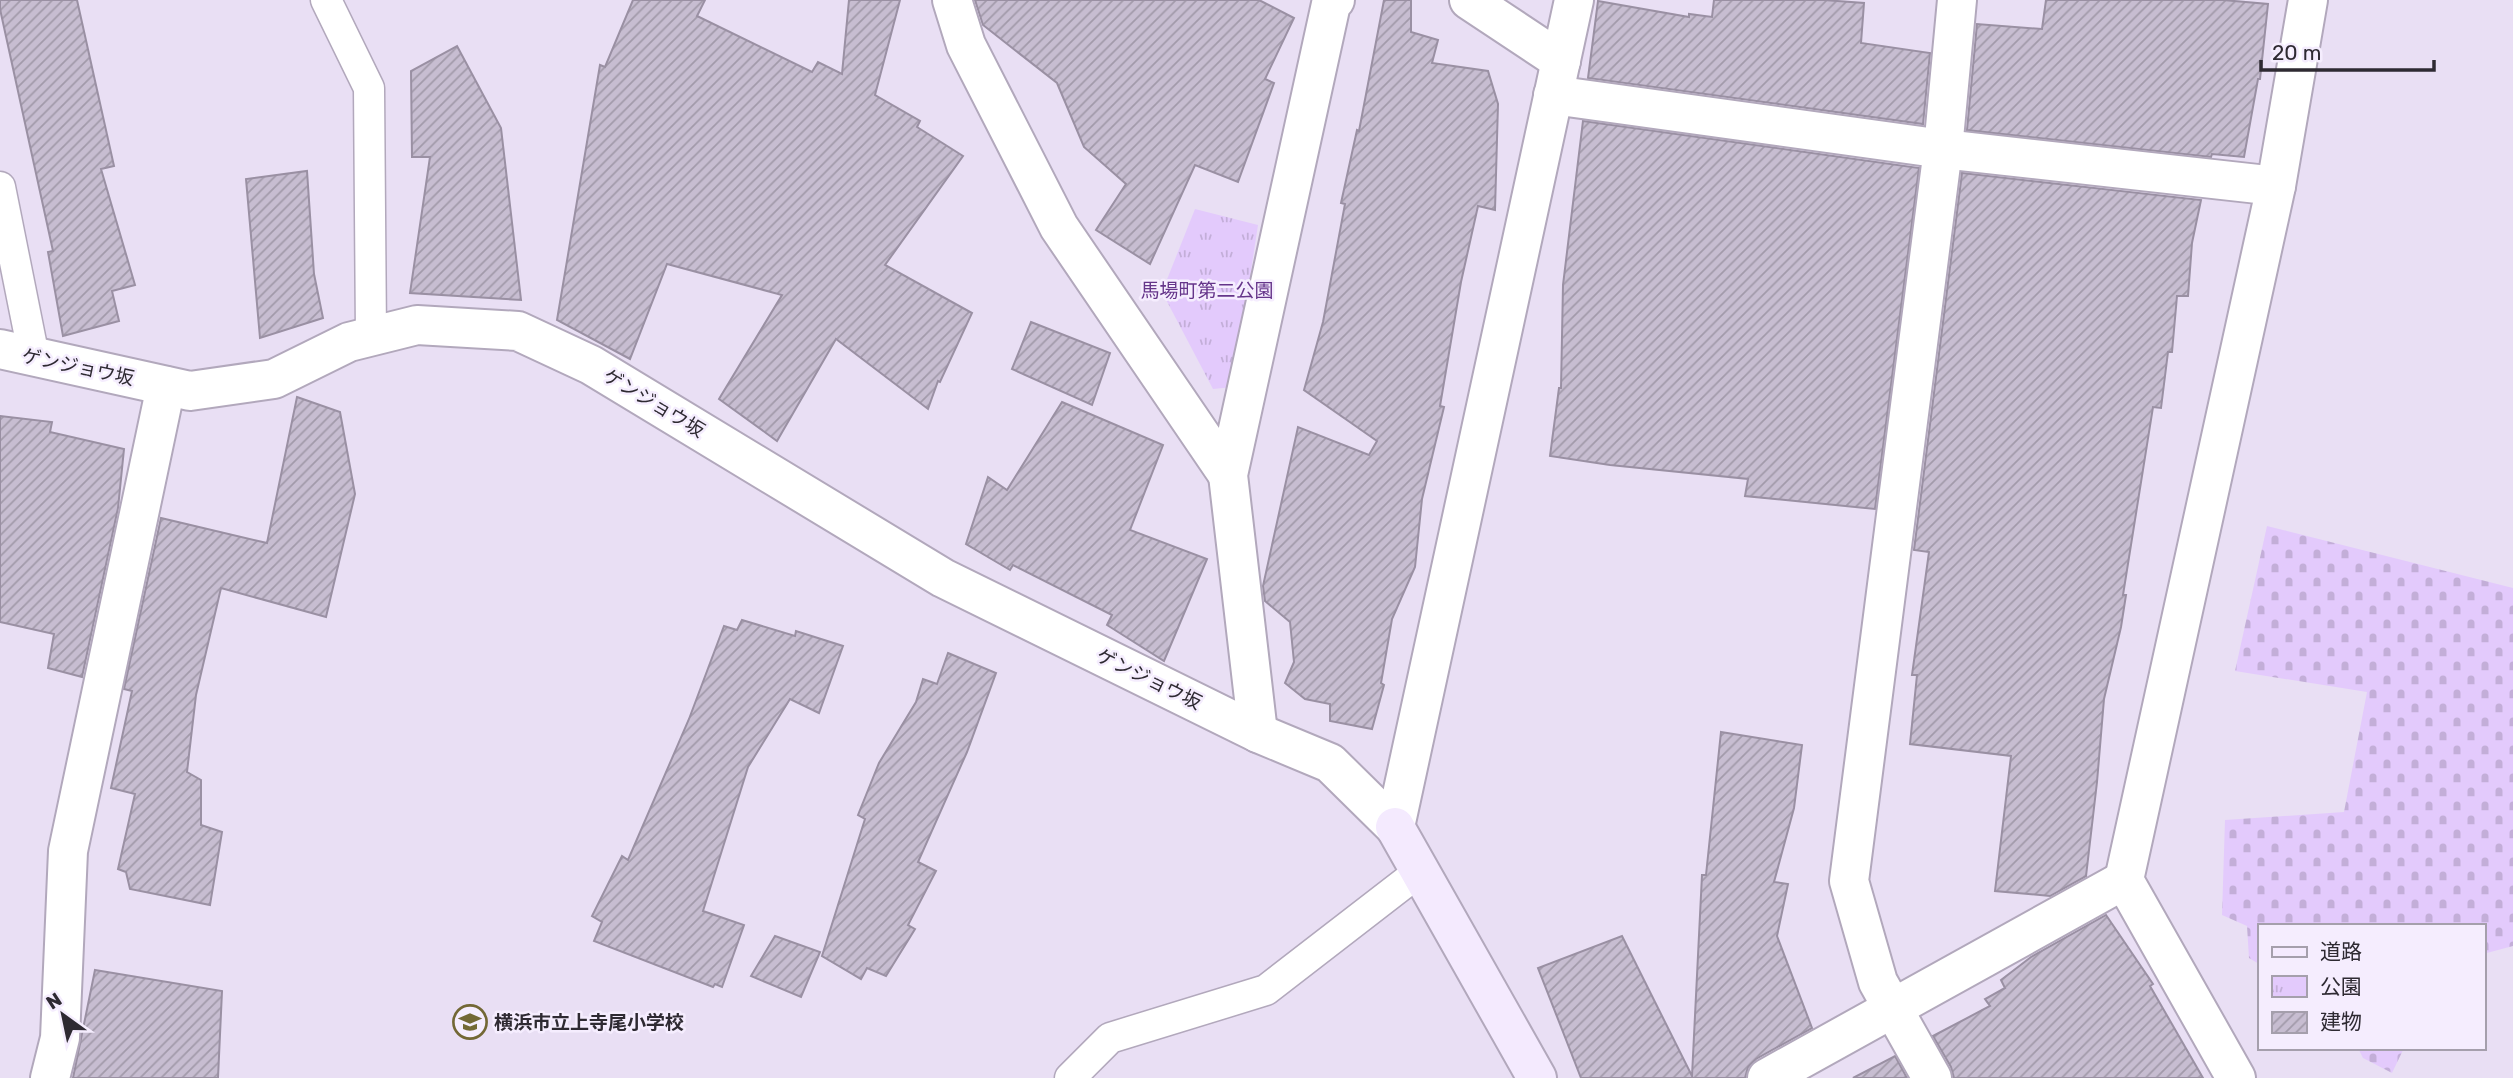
<svg xmlns="http://www.w3.org/2000/svg" width="2513" height="1078" font-family="Rubik,'Noto Sans JP',sans-serif">
  <style>
    .cemetery { fill: url(#cemetery-stones) }
    .park { fill: url(#park-tufts) }
    .building { fill: url(#building-hatch); stroke: #9a90a3; stroke-width: 2 }
    .lines { fill: none; stroke-linecap: round; stroke-linejoin: round }
    .lane-casing { stroke: #b2a8bc; stroke-width: 33 }
    .street-casing { stroke: #b2a8bc; stroke-width: 42 }
    .secondary-casing { stroke: #b2a8bc; stroke-width: 42 }
    .lane { stroke: #fff; stroke-width: 30 }
    .street { stroke: #fff; stroke-width: 38 }
    .secondary { stroke: #f4eafe; stroke-width: 38 }
    .labels { text-anchor: middle; dominant-baseline: central; stroke-width: 5; stroke-linejoin: round; paint-order: stroke }
    .park-label { font-size: 19px; fill: #65358a; stroke: #f5edfe }
    .street-label { font-size: 19px; fill: #2e2a32; stroke: #f5edfe }
    .poi-label { font-size: 19px; font-weight: bold; fill: #2e2a32; stroke: #f5edfe; text-anchor: start }
  </style>
  <defs>
    <pattern id="cemetery-stones" width="16" height="16" patternUnits="userSpaceOnUse" patternTransform="scale(1.75)"><rect width="16" height="16" fill="#e3cafc"/><path d="M2 7V4a2 2 0 0 1 4 0v3zM10 15v-3a2 2 0 0 1 4 0v3z" fill="#c3aed8"/></pattern>
    <pattern id="park-tufts" width="24" height="20" patternUnits="userSpaceOnUse" patternTransform="scale(1.75)"><rect width="24" height="20" fill="#e3cafc"/><path d="M3 7l-1-3M5 7V3M7 7l1-3M15 17l-1-3M17 17v-4M19 17l1-3" fill="none" stroke="#c3aed8"/></pattern>
    <pattern id="building-hatch" width="6" height="6" patternUnits="userSpaceOnUse" patternTransform="scale(1.75)"><rect width="6" height="6" fill="#c7bdd1"/><path d="M-1 1l2-2M0 6l6-6M5 7l2-2" fill="none" stroke="#a29aaa"/></pattern>
  </defs>
  <rect width="100%" height="100%" fill="#e9dff4"/>
  <g class="cemetery">
    <polygon points="2267,526 2513,588 2513,946 2483,954 2483,926 2259,926 2259,964 2249,958 2247,926 2222,915 2225,820 2344,812 2367,692 2235,671"/>
    <polygon points="2358,1048 2404,1048 2392,1073 2363,1058"/>
  </g>
  <polygon class="park" points="1195,209 1258,225 1233,387 1213,389 1162,292"/>
  <g class="building">
    <polygon points="0,0 77,0 114,166 101,169 135,285 112,291 119,321 63,336 48,252 53,251 0,9"/>
    <polygon points="633,0 705,0 697,16 812,72 818,62 842,74 849,0 900,0 875,95 920,121 917,127 963,156 885,265 972,313 940,382 938,381 928,409 836,339 777,441 719,399 782,295 667,264 630,359 557,320 600,65 605,67"/>
    <polygon points="975,0 1259,0 1294,18 1265,79 1274,83 1238,182 1195,165 1150,264 1096,230 1126,184 1084,147 1057,83 983,25"/>
    <polygon points="1384,0 1411,0 1411,32 1438,40 1432,63 1488,71 1498,104 1495,210 1478,206 1461,282 1440,406 1444,407 1422,499 1415,567 1392,619 1381,683 1384,685 1372,729 1330,721 1330,704 1305,699 1285,683 1294,662 1290,622 1265,601 1263,586 1298,427 1369,455 1377,441 1304,390 1323,322 1345,204 1341,203 1357,130 1359,131"/>
    <polygon points="1714,0 1824,0 1864,3 1861,43 1930,53 1923,124 1588,78 1598,1 1689,17 1689,14 1712,17"/>
    <polygon points="2046,0 2223,0 2268,4 2260,79 2258,79 2244,157 2212,154 2211,157 1967,130 1977,24 2042,29"/>
    <polygon points="457,46 501,128 521,300 410,293 430,157 412,157 411,71"/>
    <polygon points="1583,121 1919,168 1875,509 1745,496 1748,479 1610,465 1550,456 1559,388 1561,388 1563,285"/>
    <polygon points="307,171 314,274 323,318 260,338 246,179"/>
    <polygon points="1962,173 2201,200 2192,243 2188,296 2177,296 2172,352 2168,352 2161,408 2153,407 2123,595 2126,595 2121,627 2104,699 2097,782 2086,876 2050,896 1995,891 2011,756 1910,744 1917,675 1912,675 1929,552 1914,550"/>
    <polygon points="1031,322 1110,353 1092,405 1012,369"/>
    <polygon points="297,397 340,412 355,494 326,617 221,588 196,695 187,772 201,780 201,825 222,832 210,905 130,889 126,872 118,869 135,794 111,788 132,691 124,689 161,518 267,543"/>
    <polygon points="1062,402 1163,445 1130,530 1207,559 1164,661 1107,625 1112,615 1013,565 1010,570 966,544 988,477 1007,490"/>
    <polygon points="0,416 52,422 50,432 124,449 118,508 82,677 48,668 54,634 0,622"/>
    <polygon points="742,620 795,636 796,631 843,646 819,713 790,699 748,767 703,911 744,925 722,987 715,984 713,987 594,941 602,922 592,916 622,856 628,860 689,719 724,626 737,630"/>
    <polygon points="948,653 996,673 967,752 918,862 936,871 908,925 915,929 886,976 867,968 861,979 822,956 865,819 858,815 879,763 916,702 923,679 937,684"/>
    <polygon points="1721,732 1802,745 1794,808 1774,882 1788,884 1777,936 1812,1028 1756,1059 1748,1067 1745,1078 1581,1078 1538,968 1622,936 1692,1076 1702,875 1706,875"/>
    <polygon points="2106,915 2153,984 2150,986 2203,1078 1954,1078 1951,1067 1933,1036 1990,1006 1985,999 2005,988 2001,980 2031,957"/>
    <polygon points="775,936 820,952 801,997 751,976"/>
    <polygon points="95,970 222,991 218,1078 73,1078"/>
    <polygon points="1895,1056 1907,1078 1853,1078"/>
  </g>
  <g class="lines">
    <g class="lane-casing">
      <g id="lane">
        <polyline points="326,0 369,88 371,336"/>
        <polyline points="0,187 34,357"/>
        <polyline points="1070,1078 1110,1038 1266,990 1420,871"/>
      </g>
    </g>
    <g class="street-casing">
      <g id="street">
        <polyline points="952,0 966,45 1059,227 1228,475"/>
        <polyline points="1469,0 1561,61"/>
        <polyline points="1553,95 1943,149 2276,186"/>
        <polyline points="0,349 190,391 274,379 349,342 417,325 518,331 591,365 943,578 1258,733 1330,763 1395,827"/>
        <polyline points="1258,733 1228,475 1331,4 1335,0"/>
        <polyline points="1395,827 1574,0"/>
        <polyline points="50,1078 60,1038 68,851 166,386"/>
        <polyline points="1767,1078 2124,880"/>
        <polyline points="1932,1078 1878,982 1849,881 1943,149 1957,0"/>
        <polyline points="2236,1078 2124,880 2276,186 2308,0"/>
      </g>
    </g>
    <g class="secondary-casing">
      <polyline id="secondary" points="1395,827 1537,1078"/>
    </g>
    <use href="#lane" class="lane"/>
    <use href="#street" class="street"/>
    <use href="#secondary" class="secondary"/>
  </g>
  <defs>
    <g id="school-ring" transform="scale(1.75)"><circle r="9.5" fill="#f5edfe" stroke="#736835" stroke-width="1.5"/><path d="M0-5L7-2L0 1L-7-2ZM-4 1L0 2.5L4 1V4Q0 6-4 4Z" fill="#736835"/></g>
  </defs>
  <g fill-rule="evenodd">
    <use href="#school-ring" x="470" y="1022"/>
  </g>
  <g class="labels">
    <g class="park-label">
      <text x="1207" y="290">馬場町第二公園</text>
    </g>
    <g class="street-label">
      <text transform="translate(78 367) rotate(12)">ゲンジョウ坂</text>
      <text transform="translate(654 403) rotate(31)">ゲンジョウ坂</text>
      <text transform="translate(1149 679) rotate(26)">ゲンジョウ坂</text>
    </g>
    <g class="poi-label">
      <text x="494" y="1022">横浜市立上寺尾小学校</text>
    </g>
  </g>
  <rect x="2258" y="924" width="228" height="126" fill="#f5edfe" stroke="#a59fac" stroke-width="2"/>
  <rect x="2272" y="947" width="35" height="10" fill="#f4eafe" stroke="#a59fac" stroke-width="2"/>
  <text x="2320" y="959" font-size="21" fill="#2e2a32">道路</text>
  <rect x="2272" y="976" width="35" height="21" fill="url(#park-tufts)" stroke="#a59fac" stroke-width="2"/>
  <text x="2320" y="994" font-size="21" fill="#2e2a32">公園</text>
  <rect x="2272" y="1012" width="35" height="21" fill="url(#building-hatch)" stroke="#a59fac" stroke-width="2"/>
  <text x="2320" y="1029" font-size="21" fill="#2e2a32">建物</text>
  <g transform="translate(63 1015) rotate(327)" stroke="#f5edfe" stroke-width="5" paint-order="stroke">
  <path d="M0-5L12 26L0 18L-12 26Z" fill="#2e2a32"/>
  <text y="-10" font-size="19" font-weight="bold" text-anchor="middle" fill="#2e2a32">N</text>
  </g>
  <path d="M2261 60v10h173v-10" fill="none" stroke="#2e2a32" stroke-width="3.5"/>
  <text x="2272" y="60" font-size="21" fill="#2e2a32" stroke="#f5edfe" stroke-width="5" paint-order="stroke">20 m</text>
</svg>
